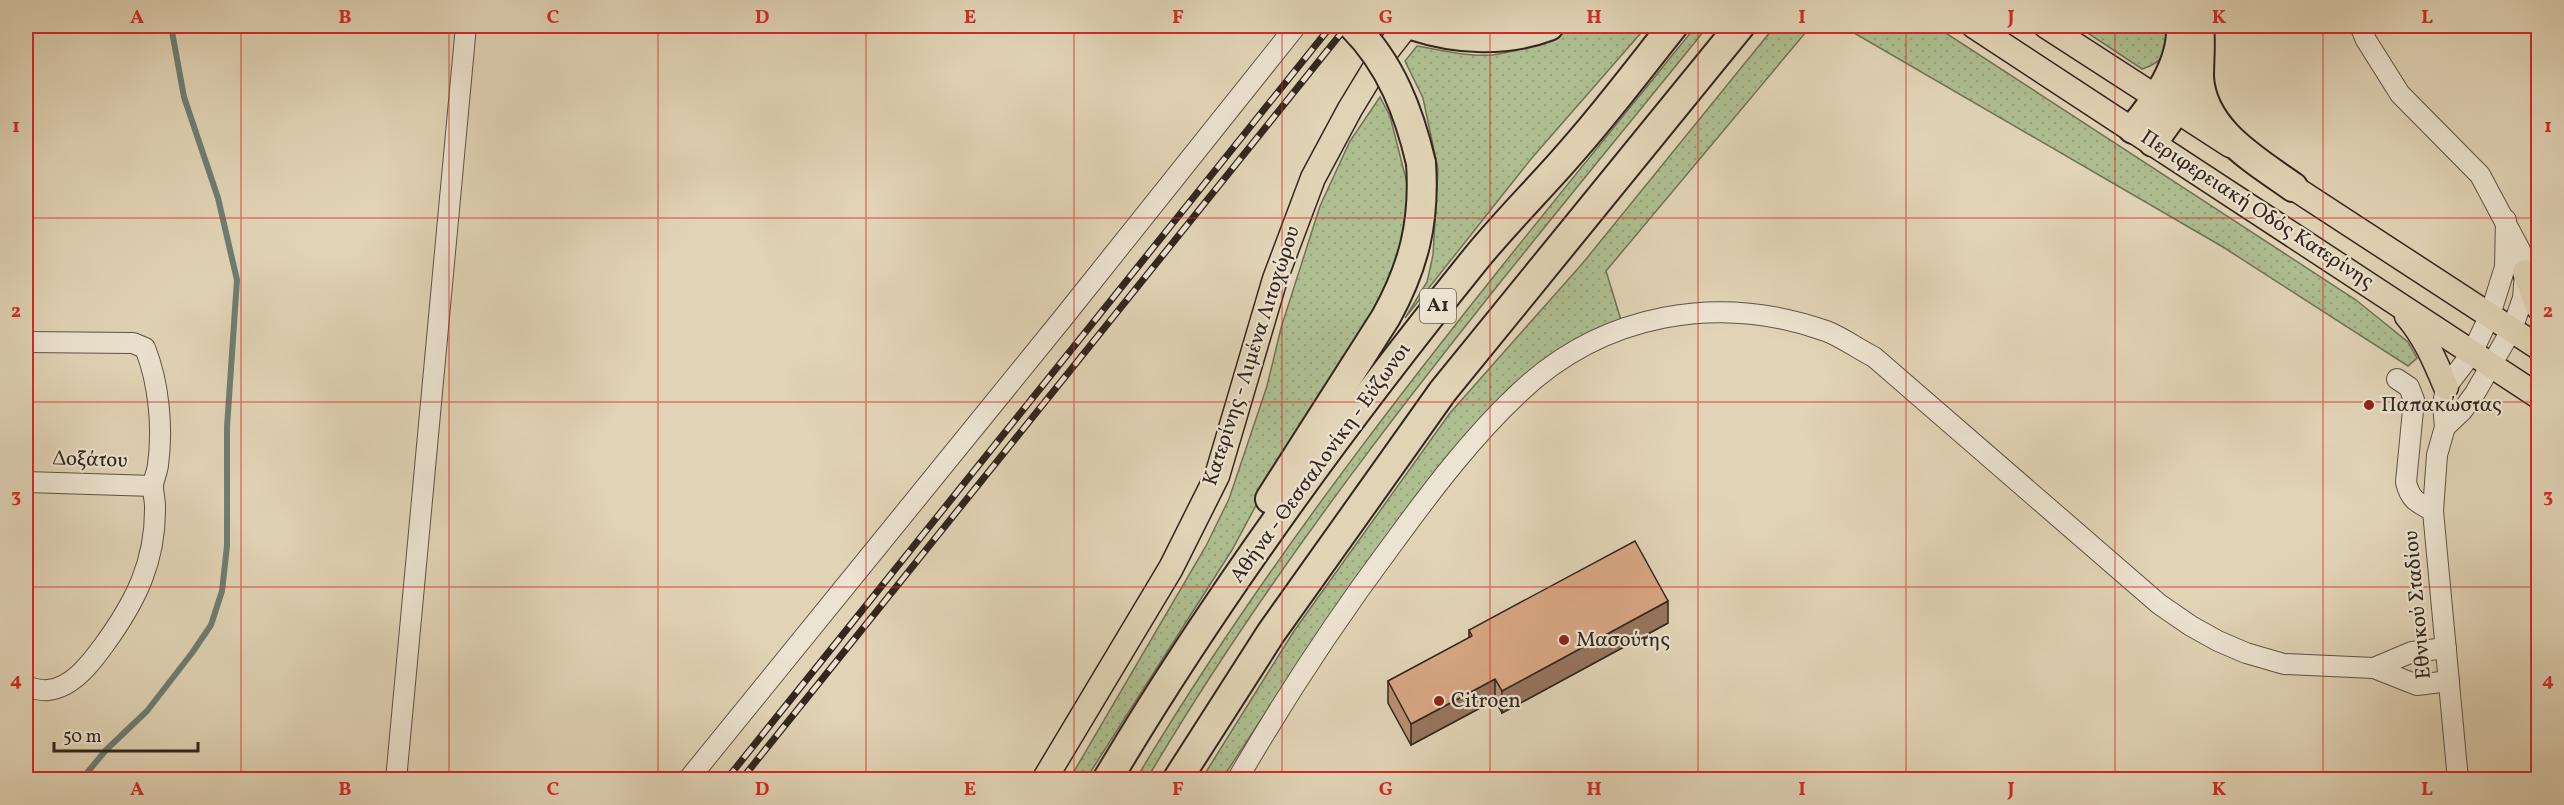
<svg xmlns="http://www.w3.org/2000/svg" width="2564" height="805" font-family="Vollkorn,serif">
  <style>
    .grass { fill: url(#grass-dots); stroke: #707258; stroke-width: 1.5 }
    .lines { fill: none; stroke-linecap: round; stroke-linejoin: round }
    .stream { stroke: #6d7e74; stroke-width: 6 }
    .minor-casing { stroke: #5e5245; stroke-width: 22 }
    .major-casing { stroke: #32261f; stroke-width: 27 }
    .highway-casing { stroke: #32261f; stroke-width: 32 }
    .minor { stroke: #ece3d0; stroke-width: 20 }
    .major { stroke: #e1d4b6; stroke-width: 24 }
    .highway { stroke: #e1d4b6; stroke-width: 28 }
    .rail-casing { stroke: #32261f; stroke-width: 7 }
    .rail { stroke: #ece3d0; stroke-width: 4.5; stroke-dasharray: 14; stroke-linecap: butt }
    .highway-bridge-casing { stroke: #32261f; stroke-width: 32; stroke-linecap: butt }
    .highway-bridge { stroke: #e1d4b6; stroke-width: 28 }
    .wall { fill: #ba9072; stroke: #32261f; stroke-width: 1.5 }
    .shaded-wall { fill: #97755d; stroke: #32261f; stroke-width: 1.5 }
    .building { fill: #d8a785; stroke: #32261f; stroke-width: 1.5 }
    .grid { fill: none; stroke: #d62828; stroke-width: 1.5; stroke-opacity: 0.55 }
    .poi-dot { fill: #8f2418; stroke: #ece3d0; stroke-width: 2 }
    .labels { text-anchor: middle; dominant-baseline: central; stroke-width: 4.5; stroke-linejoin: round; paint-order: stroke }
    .shield { fill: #ece3d0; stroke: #6a5f54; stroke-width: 1.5 }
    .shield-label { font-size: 20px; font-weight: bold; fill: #32261f }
    .street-label { font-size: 21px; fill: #32261f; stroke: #ece3d0 }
    .poi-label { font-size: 21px; fill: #32261f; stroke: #ece3d0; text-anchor: start }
    .neatline { fill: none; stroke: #d62828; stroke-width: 2 }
    .grid-label { font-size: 20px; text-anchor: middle; font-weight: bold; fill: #d62828 }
  </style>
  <defs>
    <pattern id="grass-dots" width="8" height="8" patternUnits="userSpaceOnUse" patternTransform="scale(1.5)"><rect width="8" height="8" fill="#aebe91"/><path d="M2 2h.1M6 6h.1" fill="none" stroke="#96a37d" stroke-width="1.8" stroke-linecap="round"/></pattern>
  </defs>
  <rect width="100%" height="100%" fill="#e1d4b6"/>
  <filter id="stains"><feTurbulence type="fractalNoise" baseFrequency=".00333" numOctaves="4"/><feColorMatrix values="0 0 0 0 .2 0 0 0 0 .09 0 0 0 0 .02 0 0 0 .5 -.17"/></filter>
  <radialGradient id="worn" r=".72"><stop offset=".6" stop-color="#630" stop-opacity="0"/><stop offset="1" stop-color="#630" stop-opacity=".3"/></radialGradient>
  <g class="grass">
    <path d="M1582 26H1647L1531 159 1405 318 1427 282 1433 255 1438 169 1423 98 1405 61 1417 46C1441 50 1468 57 1492 55 1523 51 1554 37 1582 26Z"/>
    <path d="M1696 26H1708C1512 269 1306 509 1147 779H1136C1296 510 1500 269 1696 26Z"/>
    <polygon points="1775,26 1811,26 1606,271 1621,320 1542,364 1509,388 1475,425 1289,677 1222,779 1201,780 1294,631 1450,413 1582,264"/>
    <polygon points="1842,26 1935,26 2356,300 2408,342 2417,358 2408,366 2223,247"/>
    <path d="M2077 26H2171C2166 49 2168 61 2142 69Z"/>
    <polygon points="1380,97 1390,116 1408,187 1406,237 1387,294 1289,444 1232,550 1086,779 1069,780 1206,546 1229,499 1267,386 1281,328 1320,206 1350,141"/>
  </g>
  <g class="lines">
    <polyline class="stream" points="81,780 106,750 147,711 192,653 211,625 222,591 227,546 227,427 237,280 218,198 184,97 171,26"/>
    <g class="minor-casing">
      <g id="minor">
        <polyline points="2360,26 2366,40 2400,94 2480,175 2520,250 2525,272 2523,298 2512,329 2475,393 2462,411 2445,427"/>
        <path d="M26 342 133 343 145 348C159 383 163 428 158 465 157 473 153 480 153 487 153 493 155 500 155 506 156 561 136 601 104 645 91 663 72 688 48 690 41 691 33 688 26 687"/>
        <path d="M2397 379 2409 387 2414 400 2406 482C2410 500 2418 503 2433 511"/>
        <polyline points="26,482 153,486"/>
        <polyline points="2374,668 2412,652 2446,648"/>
        <polyline points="396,780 466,26"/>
        <polyline points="688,780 1063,318 1296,26"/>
        <path d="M1237 780C1285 697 1337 618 1394 542 1432 490 1472 437 1519 393 1603 313 1718 293 1826 331 1842 337 1858 349 1874 357L2159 604 2191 626 2218 641 2246 653 2284 664 2374 668 2417 685 2449 681"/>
        <polyline points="2458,780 2433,511 2437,455 2445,427 2443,405 2446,387 2472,353 2490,315 2505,267 2506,220"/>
      </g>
    </g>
    <g class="major-casing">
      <g id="major">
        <polyline points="1974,26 2538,396"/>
        <polyline points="2046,26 2230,145"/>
        <polyline points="2279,178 2538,347"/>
        <polyline points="2525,272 2538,307"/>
        <path d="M2407 316C2425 337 2435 361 2446 387"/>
        <polyline points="1044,780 1171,568 1217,476 1275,279 1313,178 1350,109 1381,58 1406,26"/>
      </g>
    </g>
    <g class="highway-casing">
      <g id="highway">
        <path d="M1415 26C1457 40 1507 42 1549 26"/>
        <path d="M2199 26C2201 43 2199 60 2199 77 2202 130 2255 160 2293 187"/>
        <path d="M2133 129C2156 101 2183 64 2181 26"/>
        <polyline points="2153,142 2186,96 2198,65"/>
        <path d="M1270 499 1386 317C1414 266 1425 222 1421 163"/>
        <path d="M1107 780C1216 596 1343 423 1477 257 1509 218 1546 182 1578 144 1611 106 1642 65 1673 26"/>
        <polyline points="1177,780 1271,633 1443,391 1740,26"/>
      </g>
    </g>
    <use href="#minor" class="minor"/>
    <use href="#major" class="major"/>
    <use href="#highway" class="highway"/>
    <g class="rail-casing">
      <g id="rail">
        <polyline points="726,780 1331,26"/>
        <polyline points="741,780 1347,26"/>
      </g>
    </g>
    <use href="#rail" class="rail"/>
    <g class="highway-bridge-casing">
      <path id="highway-bridge" d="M1353 26C1391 64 1409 112 1421 163"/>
    </g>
    <use href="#highway-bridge" class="highway-bridge"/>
  </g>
  <polygon class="wall" points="1668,623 1502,713 1495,700 1411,745 1388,703 1388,681 1469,638 1469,630"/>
  <g class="shaded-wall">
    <polygon points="1668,601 1668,623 1502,713 1502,691"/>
    <polygon points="1495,679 1495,700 1411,745 1411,724"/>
  </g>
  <polygon class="building" points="1635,541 1668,601 1502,691 1495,679 1411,724 1388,681 1472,636 1469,630"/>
  <path class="grid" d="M241 26V780M449 26V780M658 26V780M866 26V780M1074 26V780M1282 26V780M1490 26V780M1698 26V780M1906 26V780M2115 26V780M2323 26V780M26 218H2538M26 402H2538M26 587H2538"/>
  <g class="poi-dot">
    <circle cx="2369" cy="405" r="6"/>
    <circle cx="1564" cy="640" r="6"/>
    <circle cx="1439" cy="701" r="6"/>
  </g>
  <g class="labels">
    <rect class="shield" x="1420" y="289" width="36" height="34" rx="4.5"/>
    <g class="shield-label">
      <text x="1438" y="306">Α1</text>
    </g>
    <g class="street-label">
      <text transform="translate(2257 210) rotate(33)">Περιφερειακή Οδός Κατερίνης</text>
      <text transform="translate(1252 356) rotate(-72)">Κατερίνης - Λιμένα Λιτοχώρου</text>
      <text transform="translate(90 460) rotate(2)">Δοξάτου</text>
      <text transform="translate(1321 463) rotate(-54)">Αθήνα - Θεσσαλονίκη - Εύζωνοι</text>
      <text transform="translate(2418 605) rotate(-95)">Εθνικού Σταδίου</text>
    </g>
    <g class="poi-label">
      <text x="2381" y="405">Παπακώστας</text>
      <text x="1576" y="640">Μασούτης</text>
      <text x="1451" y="701">Citroen</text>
    </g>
  </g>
  <rect width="2564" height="805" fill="none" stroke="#e1d4b6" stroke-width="66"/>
  <path d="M54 742v9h144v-9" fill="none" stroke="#32261f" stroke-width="3"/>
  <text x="63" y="742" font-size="18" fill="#32261f" stroke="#ece3d0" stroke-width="4.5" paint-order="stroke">50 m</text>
  <rect x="33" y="33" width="2498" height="739" class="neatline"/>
  <g class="grid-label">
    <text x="137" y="23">A</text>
    <text x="345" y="23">B</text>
    <text x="553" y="23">C</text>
    <text x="762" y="23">D</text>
    <text x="970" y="23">E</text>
    <text x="1178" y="23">F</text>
    <text x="1386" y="23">G</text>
    <text x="1594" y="23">H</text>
    <text x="1802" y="23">I</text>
    <text x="2011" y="23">J</text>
    <text x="2219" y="23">K</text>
    <text x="2427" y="23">L</text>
    <text x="16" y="132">1</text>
    <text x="2548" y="132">1</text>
    <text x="16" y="317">2</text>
    <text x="2548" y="317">2</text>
    <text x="16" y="502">3</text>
    <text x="2548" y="502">3</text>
    <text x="16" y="686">4</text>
    <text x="2548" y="686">4</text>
    <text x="137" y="795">A</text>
    <text x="345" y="795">B</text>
    <text x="553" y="795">C</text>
    <text x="762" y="795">D</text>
    <text x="970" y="795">E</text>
    <text x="1178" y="795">F</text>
    <text x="1386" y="795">G</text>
    <text x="1594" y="795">H</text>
    <text x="1802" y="795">I</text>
    <text x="2011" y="795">J</text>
    <text x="2219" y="795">K</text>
    <text x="2427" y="795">L</text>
  </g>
  <rect width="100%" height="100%" filter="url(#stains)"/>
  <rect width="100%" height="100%" fill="url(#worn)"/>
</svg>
